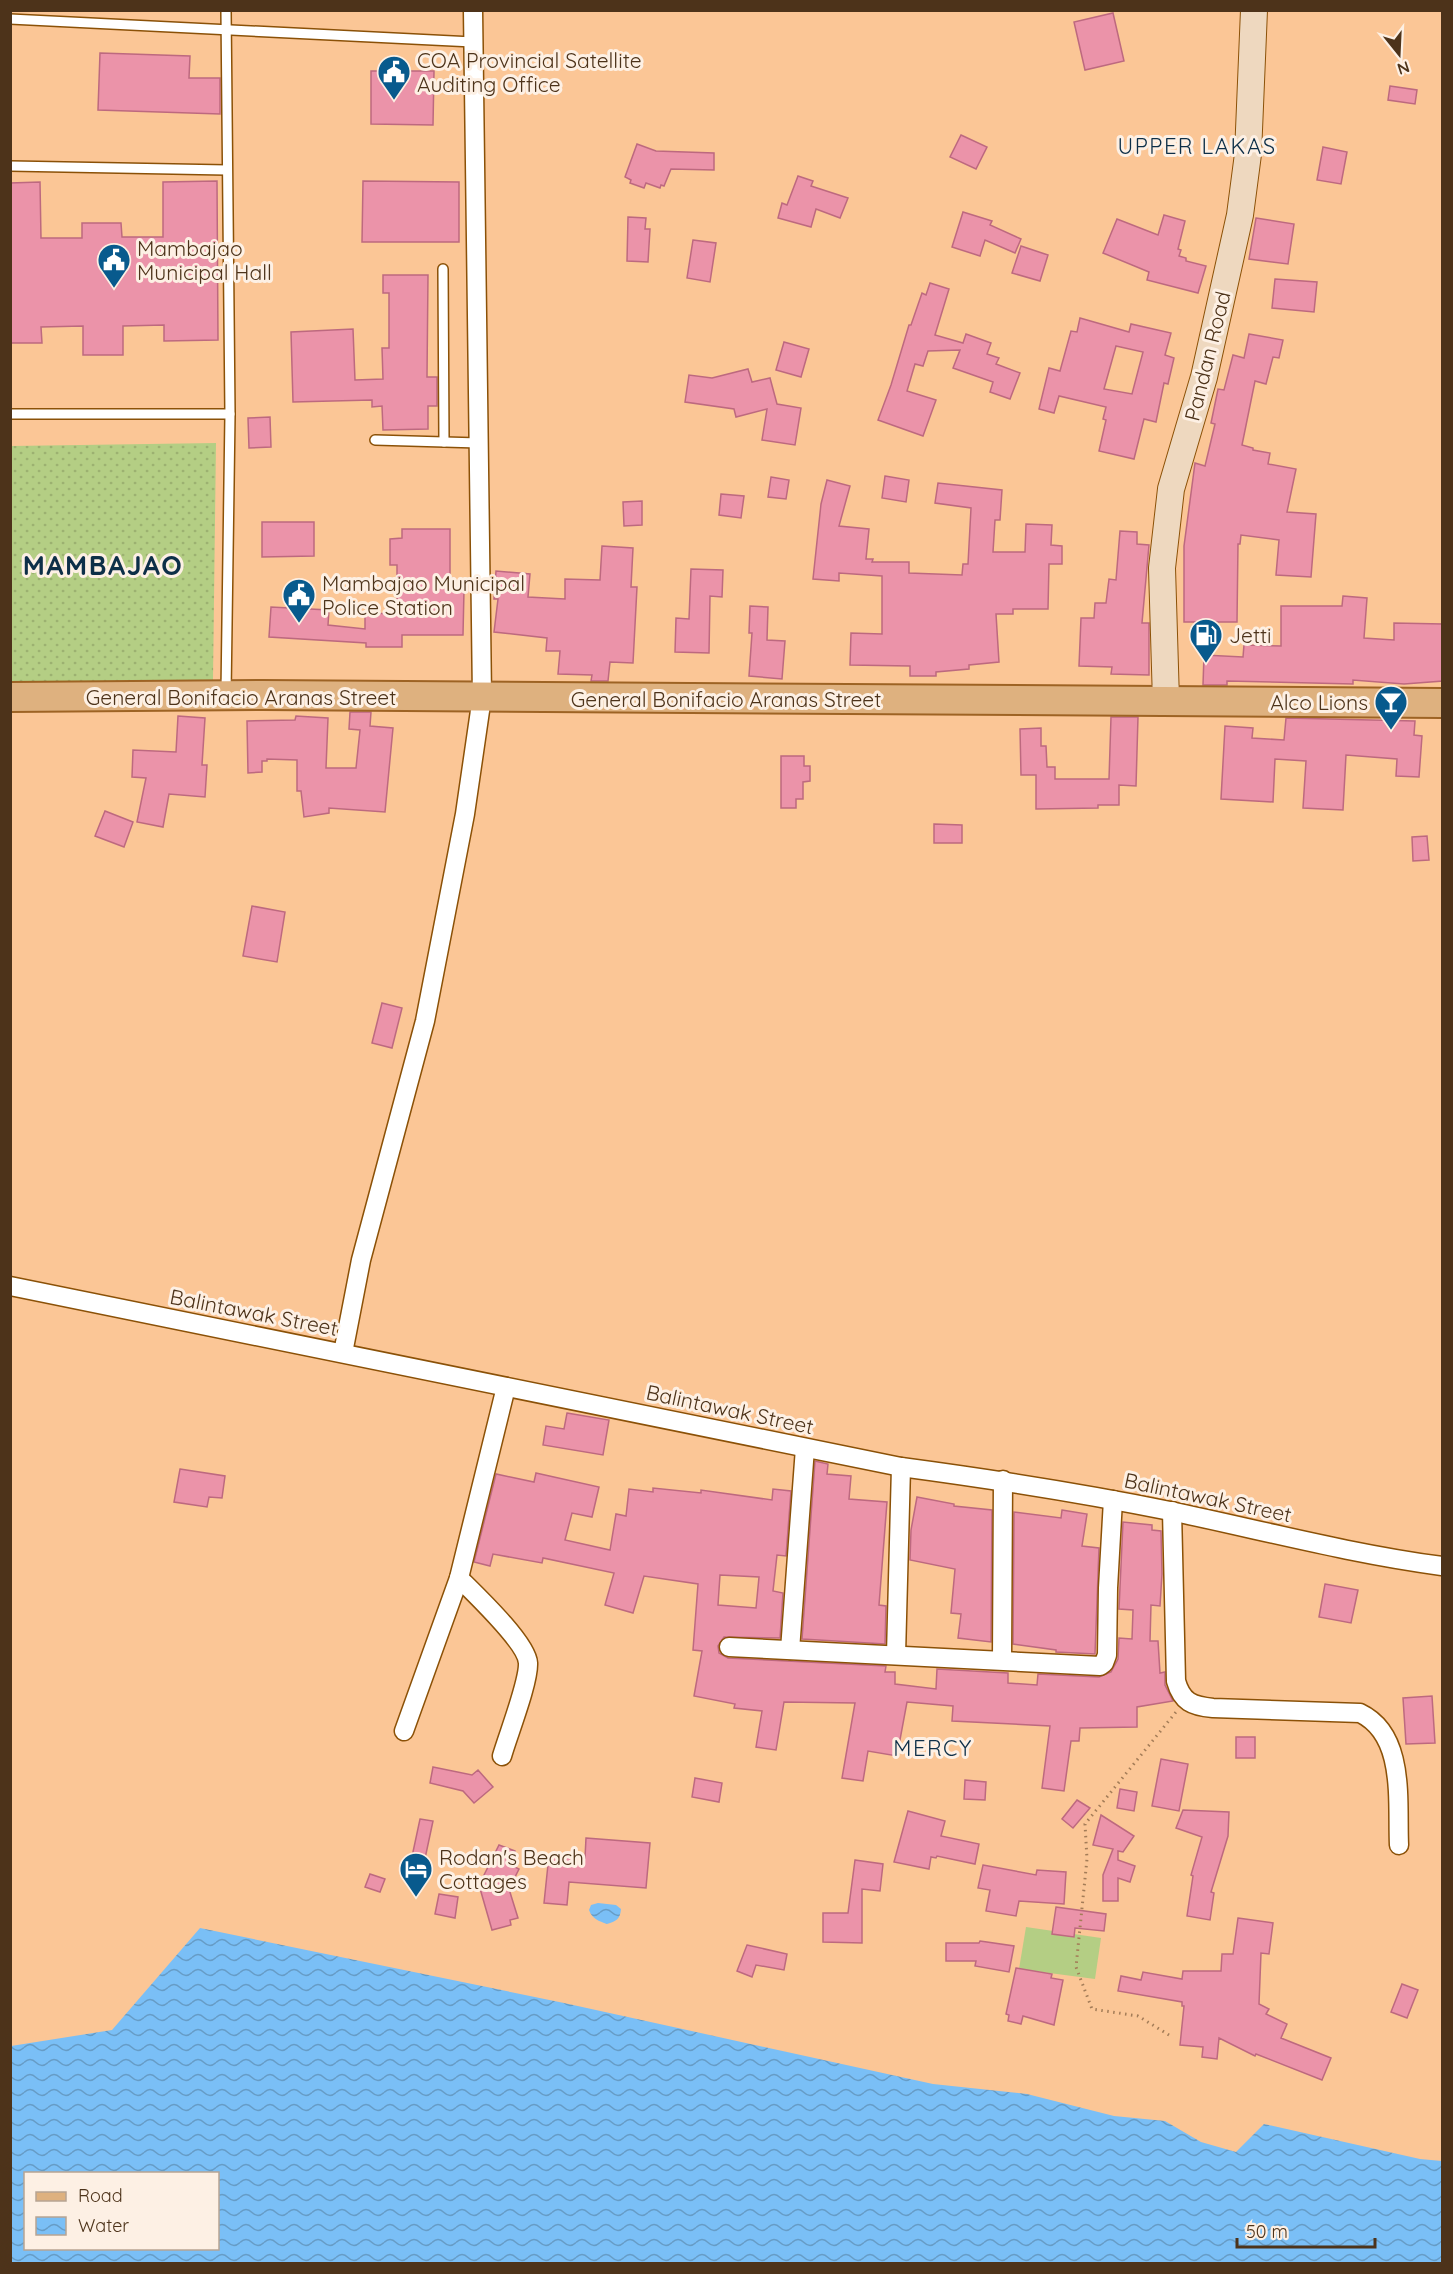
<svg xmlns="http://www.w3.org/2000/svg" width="1453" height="2274" font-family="Quicksand,sans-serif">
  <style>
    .grass { fill: url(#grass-dots) }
    .pitch { fill: #b4ce84 }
    .water { fill: url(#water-waves); fill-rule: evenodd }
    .building { fill: #eb93a9; stroke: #bd697f; stroke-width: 1.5; fill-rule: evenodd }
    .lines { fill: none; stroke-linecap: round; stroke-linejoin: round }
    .lane-casing { stroke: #8b5107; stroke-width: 12 }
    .street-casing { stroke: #8b5107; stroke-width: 21 }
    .secondary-casing { stroke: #8b5107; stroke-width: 28 }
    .primary-casing { stroke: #9d6324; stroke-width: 32 }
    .path { stroke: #a37c57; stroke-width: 3; stroke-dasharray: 1.5 4.5; stroke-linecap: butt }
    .lane { stroke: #fff; stroke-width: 9 }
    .street { stroke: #fff; stroke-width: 18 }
    .secondary { stroke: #eed8bf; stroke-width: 26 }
    .primary { stroke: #deb17f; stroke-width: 28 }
    .labels { text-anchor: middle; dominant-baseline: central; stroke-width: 6; stroke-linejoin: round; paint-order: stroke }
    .poi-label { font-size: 21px; fill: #4d331a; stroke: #fdf0e4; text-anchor: start }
    .street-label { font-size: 21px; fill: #4d331a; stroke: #fdf0e4 }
    .neighbourhood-label { font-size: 22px; letter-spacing: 1.5px; fill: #0d2f48; stroke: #fdf0e4 }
    .district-label { font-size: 27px; font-weight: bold; letter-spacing: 1.5px; fill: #0d2f48; stroke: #fdf0e4 }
  </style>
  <defs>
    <pattern id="grass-dots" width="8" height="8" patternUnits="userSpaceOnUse" patternTransform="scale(1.5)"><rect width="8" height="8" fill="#b4ce84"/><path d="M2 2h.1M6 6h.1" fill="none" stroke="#9cb171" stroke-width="1.8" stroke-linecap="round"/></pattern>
    <pattern id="water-waves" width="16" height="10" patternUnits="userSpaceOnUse" patternTransform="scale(1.5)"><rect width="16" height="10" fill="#7abff6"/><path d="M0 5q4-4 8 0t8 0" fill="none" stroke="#669cc6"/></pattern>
  </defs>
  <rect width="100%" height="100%" fill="#fbc696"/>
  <polygon class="grass" points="216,443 213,680 11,682 11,446"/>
  <polygon class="pitch" points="1026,1927 1101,1938 1095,1979 1019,1969"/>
  <g class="water">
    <path d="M598 1903 616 1905 621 1909C620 1920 616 1921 607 1924 599 1921 592 1919 589 1910L591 1905Z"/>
    <path d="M200 1928 564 2003 933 2084 1027 2094 1114 2116 1165 2121 1201 2142 1236 2152 1264 2124 1420 2159 1442 2161V2263H11V2046L112 2030ZM26 2174H218V2248H26Z"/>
  </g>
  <g class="building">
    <polygon points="1113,13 1124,61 1085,70 1074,22"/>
    <polygon points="100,53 190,56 189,78 220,78 220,114 98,110"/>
    <polygon points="371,71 434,71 433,125 371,124"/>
    <polygon points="1390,86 1417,90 1415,104 1388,100"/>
    <polygon points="961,135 987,147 976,169 950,157"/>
    <polygon points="637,144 656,151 714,153 714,170 671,169 664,186 661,185 660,188 646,183 644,188 630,183 631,180 625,177"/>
    <polygon points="1323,147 1347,152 1341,184 1317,180"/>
    <polygon points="798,176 813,181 811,186 848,198 840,218 816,209 811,227 778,218 782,203 787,205"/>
    <polygon points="217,181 218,340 164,341 164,325 123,326 123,355 83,355 83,326 41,327 42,343 10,343 10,183 40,182 41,238 82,238 82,223 121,223 122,237 163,237 163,182"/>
    <polygon points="363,181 459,182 459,242 362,242"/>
    <polygon points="963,212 992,221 990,225 1021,239 1015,253 985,240 980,256 952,247"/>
    <polygon points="1164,215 1185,221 1178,249 1181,250 1179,256 1186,258 1186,261 1206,266 1198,293 1147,280 1149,272 1103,253 1117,219 1158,235"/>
    <polygon points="628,217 646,218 645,229 650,229 648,262 627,261"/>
    <polygon points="1256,218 1294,224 1288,264 1249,259"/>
    <polygon points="693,240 716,243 710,282 687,278"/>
    <polygon points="1021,246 1048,255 1040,281 1012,273"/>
    <polygon points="383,275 428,275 427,377 437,377 437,406 428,406 428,429 383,430 382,406 372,407 372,400 293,402 291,332 353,329 355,380 383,379 382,348 389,348 389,293 383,293"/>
    <polygon points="1275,279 1317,282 1314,312 1272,308"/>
    <polygon points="930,283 949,289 935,335 963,343 966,334 991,343 987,354 999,358 996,364 1020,373 1010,399 990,392 993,382 953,368 960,350 928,351 923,366 915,364 907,391 936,400 923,436 878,420 891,385 909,325 911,325 922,293 926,295"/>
    <path d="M1080 318 1129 332 1131 324 1171 333 1165 355 1174 358 1168 384 1164 383 1156 422 1144 419 1134 459 1099 451 1106 420 1103 419 1106 407 1059 396 1054 413 1039 409 1049 368 1060 371 1071 331 1077 332ZM1116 346 1143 352 1132 394 1104 389Z"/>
    <polygon points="1249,334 1283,340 1279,358 1273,357 1266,384 1255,381 1242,445 1253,448 1253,450 1270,453 1268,464 1296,469 1287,512 1316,514 1311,577 1276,575 1279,540 1241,535 1240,544 1238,544 1237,622 1184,622 1184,546 1195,463 1205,466 1215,424 1211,423 1218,389 1224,390 1233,355 1244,358"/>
    <polygon points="784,342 809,349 801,377 776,370"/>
    <polygon points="748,369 752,382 770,378 777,404 801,408 795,445 762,440 767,409 736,417 734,409 685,402 689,375 712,378"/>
    <polygon points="270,417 271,447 249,448 248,418"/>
    <polygon points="885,476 909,480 906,502 882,498"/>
    <polygon points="771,477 789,480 786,499 768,497"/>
    <polygon points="827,480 850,486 839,526 869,529 866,559 873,559 872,562 909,562 909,573 962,575 963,564 968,564 971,508 935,503 938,483 1002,490 1000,520 995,520 993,552 1025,552 1026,524 1052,525 1051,545 1062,546 1062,564 1049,564 1048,609 1013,609 1013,614 996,614 999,662 969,665 969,669 936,672 936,676 910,676 910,666 850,665 851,633 882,634 882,576 839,573 839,581 813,579 821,504"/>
    <polygon points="721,494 744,496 741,518 719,515"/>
    <polygon points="642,501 642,525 624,526 623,502"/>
    <polygon points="262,522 314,522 314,556 262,557"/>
    <polygon points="402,529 450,529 450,578 453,578 453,590 464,590 463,635 402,635 402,647 366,647 366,643 269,637 271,607 329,610 328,625 365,629 365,614 397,613 397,565 390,565 390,539 402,538"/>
    <polygon points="1120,531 1137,532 1137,544 1149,545 1142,623 1149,623 1149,675 1111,674 1112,667 1079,666 1081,618 1094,618 1095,603 1106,603 1109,579 1116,580"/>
    <polygon points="602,546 633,548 631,587 637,587 633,663 610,662 608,681 591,681 592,675 558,674 560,651 546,651 547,638 494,632 498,599 494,599 496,571 530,574 528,597 565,599 565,579 600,580"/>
    <polygon points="691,569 723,570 722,597 710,596 709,653 675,652 676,618 689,619"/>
    <polygon points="1343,596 1367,598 1364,638 1394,640 1394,623 1443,624 1443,681 1404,684 1353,680 1353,684 1227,681 1227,685 1203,685 1204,655 1243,657 1244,645 1281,646 1281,606 1342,606"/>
    <polygon points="750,606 768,607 767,640 785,641 782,679 749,676 752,633 749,633"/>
    <polygon points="350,712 371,712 370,726 393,728 385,812 329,808 329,813 304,817 301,791 297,791 297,760 267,759 267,761 262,761 262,772 248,773 247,721 295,720 296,716 328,718 326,768 356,768 360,730 349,729"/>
    <polygon points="178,716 205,718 202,765 207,765 205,797 169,794 163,827 137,822 146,778 132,777 133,750 176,752"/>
    <polygon points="1111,717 1138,717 1136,786 1119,785 1119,805 1098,805 1098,808 1036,809 1036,775 1021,775 1020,729 1041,728 1041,746 1046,746 1047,767 1055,767 1055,779 1109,779"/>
    <polygon points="1286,718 1415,721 1414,735 1422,736 1419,777 1396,776 1397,759 1346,755 1343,810 1303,808 1306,761 1275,759 1273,802 1221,799 1225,726 1253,728 1252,738 1284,740"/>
    <polygon points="781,756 804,756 804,766 810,766 810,781 803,782 803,799 796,799 796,808 781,808"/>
    <polygon points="105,811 133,822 124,847 95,836"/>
    <polygon points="934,824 962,825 962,843 934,843"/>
    <polygon points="1427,836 1429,860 1413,861 1412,837"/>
    <polygon points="252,906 285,912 277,962 243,956"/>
    <polygon points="382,1003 402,1008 392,1048 372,1043"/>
    <polygon points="567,1413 609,1420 603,1455 543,1445 546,1426 564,1429"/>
    <polygon points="815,1461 828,1464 827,1474 851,1476 849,1499 887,1502 879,1605 886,1606 885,1644 802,1639"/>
    <polygon points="180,1469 225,1476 222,1498 209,1497 207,1507 174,1502"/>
    <path d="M536 1473 599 1487 592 1517 572 1513 565 1540 610 1550 616 1514 626 1516 629 1489 653 1492V1488L701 1493V1490L772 1500 773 1489 791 1491 786 1556 777 1555 773 1591 783 1593 780 1638 724 1637 718 1646 719 1653 728 1658 886 1666 885 1672H895V1684L936 1689 937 1669 1008 1673V1683L1037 1685 1038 1674 1099 1677 1111 1672 1118 1659 1119 1638 1132 1639 1133 1610 1119 1609 1123 1522 1152 1525V1530L1161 1531 1162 1574 1160 1606 1151 1605 1150 1641H1158L1160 1673 1165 1672V1685L1173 1701 1137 1707V1727L1080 1728 1079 1741H1071L1064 1791 1042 1788 1050 1726 952 1721 953 1706 907 1702 897 1756 868 1751 863 1781 842 1778 855 1703 784 1702 776 1750 756 1747 762 1711 734 1708 735 1704 694 1696 702 1651 693 1650 698 1584 644 1576 633 1613 605 1605 614 1573 543 1558 542 1563 493 1554 490 1566 474 1562 496 1474 534 1482ZM720 1575 759 1577 756 1608 718 1605Z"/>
    <polygon points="917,1497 954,1504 954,1506 992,1510 991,1642 958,1638 961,1614 951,1613 955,1569 910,1560 911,1530"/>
    <polygon points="1062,1510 1087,1514 1082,1546 1099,1548 1095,1654 1056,1652 1056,1650 1013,1644 1014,1512 1061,1518"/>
    <polygon points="1325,1584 1358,1590 1351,1623 1319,1617"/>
    <polygon points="1432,1696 1435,1743 1406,1744 1403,1698"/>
    <rect x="1236" y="1737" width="19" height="21"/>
    <polygon points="1161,1759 1188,1764 1179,1811 1152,1806"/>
    <polygon points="433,1767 472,1775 478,1770 493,1787 474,1803 463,1791 430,1783"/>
    <polygon points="695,1778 722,1783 719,1802 692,1797"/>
    <polygon points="965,1780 986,1782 985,1800 964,1799"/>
    <polygon points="1120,1789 1137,1792 1134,1811 1117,1808"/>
    <polygon points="1077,1800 1090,1808 1073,1828 1062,1819"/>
    <polygon points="1183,1810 1229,1812 1228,1836 1211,1892 1214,1893 1210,1920 1187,1916 1193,1876 1191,1875 1202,1837 1176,1828"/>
    <polygon points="908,1811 945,1821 941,1836 979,1844 975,1864 937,1856 936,1858 931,1857 929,1869 894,1862"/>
    <polygon points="1101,1815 1134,1836 1123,1852 1118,1851 1118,1860 1135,1866 1130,1882 1118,1878 1118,1901 1103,1901 1103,1875 1113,1849 1093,1845"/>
    <polygon points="420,1819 433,1821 423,1868 410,1866"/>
    <polygon points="586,1838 650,1843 646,1888 569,1882 567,1905 544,1903 549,1855 585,1858"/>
    <polygon points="499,1845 515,1851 511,1865 519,1869 509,1889 518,1918 510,1920 511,1925 492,1930 479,1885"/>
    <polygon points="855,1860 883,1864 880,1891 862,1889 862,1943 823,1942 823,1913 848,1913"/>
    <polygon points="983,1865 1036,1875 1037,1870 1066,1872 1064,1904 1019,1901 1016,1916 986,1911 990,1890 978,1888"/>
    <polygon points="370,1874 385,1879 380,1892 365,1887"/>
    <polygon points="439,1894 458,1897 455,1918 435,1914"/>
    <polygon points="1056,1907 1106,1914 1104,1931 1075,1928 1074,1937 1052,1934"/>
    <polygon points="1238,1918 1273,1923 1269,1954 1261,1953 1259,2004 1269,2009 1266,2014 1287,2024 1281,2038 1331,2058 1322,2080 1256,2054 1255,2056 1219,2038 1217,2059 1202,2057 1203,2047 1180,2045 1184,2006 1182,2006 1182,2002 1118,1991 1121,1976 1141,1980 1143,1972 1182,1979 1183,1971 1221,1971 1222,1954 1233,1954"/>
    <polygon points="980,1941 1014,1946 1009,1972 975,1966 976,1961 946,1961 946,1943 979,1943"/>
    <polygon points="747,1945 787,1954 784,1970 756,1965 752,1977 737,1971"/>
    <polygon points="1016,1968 1052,1974 1051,1978 1063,1980 1054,2025 1023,2016 1021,2024 1008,2021 1009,2015 1006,2014"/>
    <polygon points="1402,1984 1418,1990 1407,2018 1391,2012"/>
  </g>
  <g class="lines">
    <g class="lane-casing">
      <g id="lane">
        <polyline points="10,19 473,42"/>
        <polyline points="10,166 227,170"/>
        <polyline points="443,269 444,442"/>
        <polyline points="10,414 230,414"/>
        <polyline points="375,440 479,443"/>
        <polyline points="226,693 230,414 226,10"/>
      </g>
    </g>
    <g class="street-casing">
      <g id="street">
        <path d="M10 1286 901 1467C991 1479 1081 1493 1170 1511 1261 1530 1351 1554 1442 1566"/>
        <polyline points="343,1353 361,1260 425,1021 465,814 482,697 473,10"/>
        <path d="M1172 1511 1176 1681C1182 1702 1192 1706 1213 1708L1360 1713C1406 1735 1397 1802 1399 1845"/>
        <path d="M459 1578C475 1594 527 1643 528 1663 529 1682 508 1735 502 1756"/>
        <polyline points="729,1647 1100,1666 1104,1663 1107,1655 1108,1588 1113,1500"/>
        <polyline points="790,1650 805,1448"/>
        <polyline points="896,1655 901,1467"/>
        <polyline points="1002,1660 1003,1480"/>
        <polyline points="404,1731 459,1578 506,1387"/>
      </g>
    </g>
    <g class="secondary-casing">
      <polyline id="secondary" points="1166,701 1162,568 1171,489 1204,377 1240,215 1248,154 1254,10"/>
    </g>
    <g class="primary-casing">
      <polyline id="primary" points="10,697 263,695 1442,703"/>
    </g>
    <polyline class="path" points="1169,2035 1138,2016 1092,2009 1076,1967 1087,1859 1085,1824 1176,1712"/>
    <use href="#lane" class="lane"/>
    <use href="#street" class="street"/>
    <use href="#secondary" class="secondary"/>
    <use href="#primary" class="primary"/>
  </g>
  <defs>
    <g id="civic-pin" transform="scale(1.725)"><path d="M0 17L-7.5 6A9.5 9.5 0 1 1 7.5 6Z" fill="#085a8d" stroke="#fdf0e4"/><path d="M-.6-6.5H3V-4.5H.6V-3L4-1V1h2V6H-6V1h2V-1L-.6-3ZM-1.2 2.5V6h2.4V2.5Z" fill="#fff"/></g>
    <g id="fuel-pin" transform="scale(1.725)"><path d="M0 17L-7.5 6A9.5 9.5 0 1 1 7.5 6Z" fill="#085a8d" stroke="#fdf0e4"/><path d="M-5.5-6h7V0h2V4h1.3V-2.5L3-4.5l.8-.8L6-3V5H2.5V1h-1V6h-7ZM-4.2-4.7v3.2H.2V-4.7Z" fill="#fff"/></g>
    <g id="bar-pin" transform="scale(1.725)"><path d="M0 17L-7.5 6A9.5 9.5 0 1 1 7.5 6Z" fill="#085a8d" stroke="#fdf0e4"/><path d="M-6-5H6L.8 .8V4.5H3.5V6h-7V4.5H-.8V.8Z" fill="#fff"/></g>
    <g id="hotel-pin" transform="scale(1.725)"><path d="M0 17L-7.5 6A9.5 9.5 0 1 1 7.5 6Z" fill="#085a8d" stroke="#fdf0e4"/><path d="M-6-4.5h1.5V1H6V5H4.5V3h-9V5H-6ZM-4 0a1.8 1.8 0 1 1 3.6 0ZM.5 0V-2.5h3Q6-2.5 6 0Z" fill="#fff"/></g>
  </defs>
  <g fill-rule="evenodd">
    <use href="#civic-pin" x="394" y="72"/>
    <use href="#civic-pin" x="114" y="260"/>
    <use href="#civic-pin" x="299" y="595"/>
    <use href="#fuel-pin" x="1206" y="635"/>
    <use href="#bar-pin" x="1391" y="702"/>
    <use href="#hotel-pin" x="416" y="1869"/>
  </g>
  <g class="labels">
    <g class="poi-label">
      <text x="417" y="60">COA Provincial Satellite<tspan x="417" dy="24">Auditing Office</tspan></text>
      <text x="137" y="248">Mambajao<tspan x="137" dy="24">Municipal Hall</tspan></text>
      <text x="322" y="583">Mambajao Municipal<tspan x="322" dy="24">Police Station</tspan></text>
      <text x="1229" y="635">Jetti</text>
      <text x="1368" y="702" text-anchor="end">Alco Lions</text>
      <text x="439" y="1857">Rodan's Beach<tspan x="439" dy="24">Cottages</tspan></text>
    </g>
    <g class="street-label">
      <text transform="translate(1207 356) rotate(-76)">Pandan Road</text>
      <text x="241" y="697">General Bonifacio Aranas Street</text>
      <text x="726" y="699">General Bonifacio Aranas Street</text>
      <text transform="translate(254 1312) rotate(11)">Balintawak Street</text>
      <text transform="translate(730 1409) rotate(12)">Balintawak Street</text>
      <text transform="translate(1208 1497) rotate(12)">Balintawak Street</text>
    </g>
    <g class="neighbourhood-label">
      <text x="1197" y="146">UPPER LAKAS</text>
      <text x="933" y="1748">MERCY</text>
    </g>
    <g class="district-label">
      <text x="103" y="565">MAMBAJAO</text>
    </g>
  </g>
  <rect width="1453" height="2274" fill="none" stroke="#4d331a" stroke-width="24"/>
  <rect x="24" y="2172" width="195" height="78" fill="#fdf0e4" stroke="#b7a493" stroke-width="1.5"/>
  <rect x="36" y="2192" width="30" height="9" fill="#deb17f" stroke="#b7a493" stroke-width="1.5"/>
  <text x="78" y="2202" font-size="18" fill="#4d331a">Road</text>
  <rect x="36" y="2217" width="30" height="18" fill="url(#water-waves)" stroke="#b7a493" stroke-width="1.5"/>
  <text x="78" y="2232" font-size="18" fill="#4d331a">Water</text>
  <g transform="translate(1399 54) rotate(162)" stroke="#fdf0e4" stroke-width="4.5" paint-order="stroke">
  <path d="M0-4.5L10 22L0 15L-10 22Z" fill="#4d331a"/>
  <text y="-9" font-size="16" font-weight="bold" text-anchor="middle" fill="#4d331a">N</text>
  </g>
  <path d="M1237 2238v9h138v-9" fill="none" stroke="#4d331a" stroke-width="3"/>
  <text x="1246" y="2238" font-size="18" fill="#4d331a" stroke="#fdf0e4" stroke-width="4.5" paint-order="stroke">50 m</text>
</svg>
